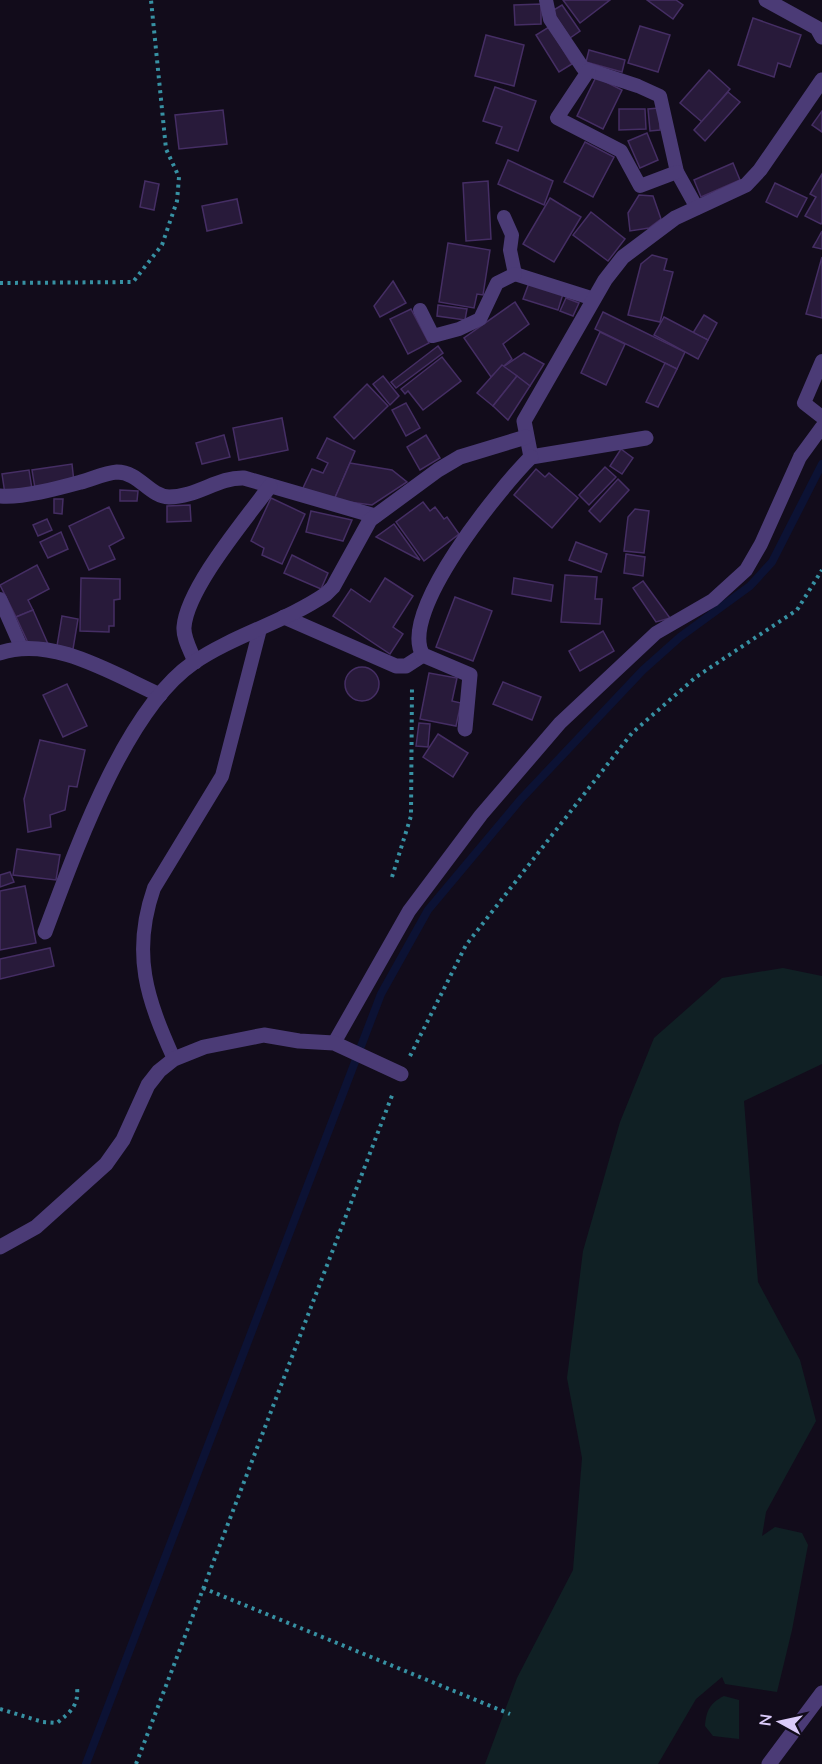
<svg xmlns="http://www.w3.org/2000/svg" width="822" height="1764" font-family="Mulish,sans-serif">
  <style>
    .green { fill: #102024 }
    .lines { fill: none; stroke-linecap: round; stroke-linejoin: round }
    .stream { stroke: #0c1234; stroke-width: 8 }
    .building { fill: #281a3a; stroke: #452e64; stroke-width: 1.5 }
    .path { stroke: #3791a3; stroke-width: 4; stroke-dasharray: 3 4.5; stroke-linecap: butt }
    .service { stroke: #4b3b76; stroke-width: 14 }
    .minor { stroke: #4b3b76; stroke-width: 15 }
  </style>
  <rect width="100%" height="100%" fill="#120c1b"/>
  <g class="green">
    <polygon points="783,968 822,976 822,1064 744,1101 758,1282 800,1360 816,1421 766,1512 762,1536 775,1527 802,1533 808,1545 792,1630 777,1692 725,1684 722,1677 696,1699 658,1764 485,1764 517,1678 573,1570 582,1458 567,1378 583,1251 620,1122 654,1038 722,978"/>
    <path d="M724 1696 739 1700V1739L713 1736 705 1726C706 1711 710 1703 724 1696Z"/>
  </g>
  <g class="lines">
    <polyline class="stream" points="86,1764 381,994 428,910 521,799 643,670 680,637 750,586 772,562 822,464"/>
  </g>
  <g class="building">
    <polygon points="563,0 610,0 580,23"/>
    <polygon points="647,0 676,0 683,5 673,19"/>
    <polygon points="541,4 541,24 515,25 514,5"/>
    <polygon points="562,5 580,31 570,38 552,11"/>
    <polygon points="753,18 801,35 790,67 778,63 774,77 738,65"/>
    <polygon points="640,26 670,35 658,72 628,63"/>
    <polygon points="549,27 572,64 559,72 536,35"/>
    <polygon points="486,35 524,45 514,86 475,76"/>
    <polygon points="589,50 625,60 622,72 586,62"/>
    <polygon points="709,70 730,89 702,122 680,103"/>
    <polygon points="596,77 622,90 603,129 577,116"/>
    <polygon points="495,87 536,101 518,151 496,143 502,127 483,121"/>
    <polygon points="728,92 740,102 705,141 694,130"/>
    <polygon points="659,108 660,130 650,131 648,109"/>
    <polygon points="619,109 645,109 646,129 619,130"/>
    <polygon points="223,110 227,144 179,149 175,115"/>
    <polygon points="822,111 822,132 812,125"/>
    <polygon points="647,133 658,160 640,168 628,141"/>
    <polygon points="585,142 614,157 593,197 564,182"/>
    <polygon points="508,160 553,181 544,205 498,184"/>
    <polygon points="733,163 740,180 701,197 694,180"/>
    <polygon points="822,174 822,222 821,224 805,216 816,197 810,194"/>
    <polygon points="145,181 159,184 154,210 140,207"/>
    <polygon points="488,181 491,239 466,241 463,183"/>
    <polygon points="775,183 807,198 797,217 766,202"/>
    <polygon points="639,195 653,196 661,219 649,228 630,231 628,213"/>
    <polygon points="550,198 581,217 554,262 523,244"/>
    <polygon points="237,199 242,223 207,231 202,206"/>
    <polygon points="591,212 625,239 608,261 573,235"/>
    <polygon points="822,231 822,249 813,247 816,242"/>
    <polygon points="448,243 490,250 483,295 477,294 474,308 439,302"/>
    <polygon points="652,255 667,259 664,270 673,272 660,322 628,315 641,264"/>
    <polygon points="822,257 822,318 806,314"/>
    <polygon points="393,281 406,303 380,317 374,306"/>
    <polygon points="529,283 563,294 558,310 523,299"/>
    <polygon points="566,298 579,303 573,316 560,311"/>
    <polygon points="515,302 529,324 503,344 512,359 491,377 464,338"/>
    <polygon points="438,305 467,309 465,320 437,316"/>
    <polygon points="411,309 429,343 408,354 390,319"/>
    <polygon points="603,312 685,352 677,369 595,329"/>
    <polygon points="704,315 717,323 708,340 693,333"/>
    <polygon points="664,317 708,340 698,359 654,335"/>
    <polygon points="600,332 625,344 606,385 581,373"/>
    <polygon points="438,346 443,353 396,388 391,382"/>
    <polygon points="524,353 544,364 530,386 503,367"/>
    <polygon points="442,357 461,381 423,410 408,391 405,394 401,389"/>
    <polygon points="665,363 677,369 658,407 646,402"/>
    <polygon points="502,365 517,376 493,406 477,393"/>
    <polygon points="383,376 399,396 390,405 373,384"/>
    <polygon points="517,376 530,386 508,420 493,406"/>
    <polygon points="367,384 388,406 354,439 334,417"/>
    <polygon points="406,403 420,428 406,436 392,410"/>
    <polygon points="282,418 288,450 239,460 233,428"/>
    <polygon points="224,435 230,457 202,464 196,443"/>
    <polygon points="426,435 440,458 420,470 407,447"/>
    <polygon points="327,438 355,451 334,500 302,490 312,469 323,473 328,463 317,458"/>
    <polygon points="621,449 633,458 622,474 610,466"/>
    <polygon points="350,463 392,470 407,482 372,505 334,500"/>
    <polygon points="72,464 74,482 35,488 32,470"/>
    <polygon points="605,467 616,477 589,505 579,495"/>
    <polygon points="536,469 545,477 549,473 578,498 552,528 514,495"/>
    <polygon points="29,470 32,489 5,494 2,474"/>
    <polygon points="618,479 629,490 600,522 589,511"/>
    <polygon points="120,490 138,491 137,501 120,501"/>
    <polygon points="271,498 305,514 282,564 262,555 264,548 251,541"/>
    <polygon points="54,499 63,499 62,514 54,513"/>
    <polygon points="423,502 430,511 435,507 444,519 447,517 459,534 424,561 396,522"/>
    <polygon points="190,505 191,521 167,522 167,506"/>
    <polygon points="109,507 124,538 109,546 115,559 89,570 69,526"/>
    <polygon points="635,509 649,511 644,553 624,551 628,517"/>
    <polygon points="311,511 352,520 343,541 306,532"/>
    <polygon points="47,519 52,530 38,536 33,525"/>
    <polygon points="394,524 420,560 376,537"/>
    <polygon points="61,532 68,549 48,558 40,542"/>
    <polygon points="576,542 607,554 601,572 569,560"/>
    <polygon points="626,554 645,557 643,576 624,573"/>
    <polygon points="292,555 328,573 321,589 284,573"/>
    <polygon points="37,565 49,589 28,600 33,610 16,617 0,585"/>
    <polygon points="565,575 597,577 595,599 602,599 600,624 561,622"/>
    <polygon points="81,578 120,579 120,599 114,600 114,626 109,626 109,632 80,631"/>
    <polygon points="385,578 413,596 393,627 403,634 390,654 333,616 351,589 370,602"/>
    <polygon points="514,578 553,585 551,601 512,594"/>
    <polygon points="643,581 670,618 656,622 633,588"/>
    <polygon points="455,597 492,611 473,661 436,647"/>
    <polygon points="33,610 48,644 29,645 16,617"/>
    <polygon points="62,616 78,619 73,649 57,646"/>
    <polygon points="603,631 614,651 580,671 569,651"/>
    <circle cx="362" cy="684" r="17"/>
    <polygon points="429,673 457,678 452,701 461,703 456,726 420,719"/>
    <polygon points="503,682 541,697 532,720 493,704"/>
    <polygon points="67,684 87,726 63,737 43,695"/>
    <polygon points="419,723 430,724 428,747 416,746"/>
    <polygon points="438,734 468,753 453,777 423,757"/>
    <polygon points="40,740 85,750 77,787 69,786 65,810 50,815 51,827 28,832 24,799"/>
    <polygon points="17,849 60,855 56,880 13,875"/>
    <polygon points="10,872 14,882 0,887 0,875"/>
    <polygon points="25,886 36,943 0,950 0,891"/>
    <polygon points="50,948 54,966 0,979 0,959"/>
  </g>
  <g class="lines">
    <g class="path">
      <polyline points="0,283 133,282 162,245 177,201 179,177 166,149 151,0"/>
      <polyline points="392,877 411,816 412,686"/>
      <polyline points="410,1056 466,945 632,733 696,677 797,610 822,570"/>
      <polyline points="203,1588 510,1714"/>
      <path d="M0 1709 43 1722 57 1723C70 1712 79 1706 77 1687"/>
      <polyline points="136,1764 393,1093"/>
    </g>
    <g class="service">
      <polyline points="546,0 550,19 583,68 638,86 660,96 677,172 697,208"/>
      <polyline points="589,70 557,118 621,151 640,186 677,172"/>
      <polyline points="504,217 512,235 510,250 515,274 594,299"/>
      <polyline points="420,310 433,336 459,329 480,319 497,283 515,274"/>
      <polyline points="822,361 804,403 822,417"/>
      <polyline points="0,599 22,649"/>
      <polyline points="334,1043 409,911 481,815 560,723 656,633 713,600 746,570 761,544 800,457 822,427"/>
      <path d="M174 1059C147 999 131 954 154 888L222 776 260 629"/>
    </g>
    <g class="minor">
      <polyline points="766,0 817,28 822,37"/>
      <polyline points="646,438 531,457 524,421 605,280 623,257 675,218 746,185 760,170 822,80"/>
      <path d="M0 496C23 498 59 488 81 482 92 479 105 473 117 472 139 472 149 496 169 497 197 497 218 477 244 478L375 516"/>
      <polyline points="284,617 396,666 406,666 423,655"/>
      <path d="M0 653C52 635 113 674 160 695"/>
      <path d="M195 662C191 651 183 638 184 627 187 588 246 519 270 486"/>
      <path d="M465 729 470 675 423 655C397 613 501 487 531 457"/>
      <path d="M45 932C74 855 124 711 193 663 234 635 285 622 326 594L333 587 370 520 438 470 460 457 526 437"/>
      <polyline points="0,1247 36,1227 106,1164 123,1140 148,1085 159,1071 174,1059 204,1047 264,1035 299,1041 334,1043 401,1074"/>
      <polyline points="769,1764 822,1693"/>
    </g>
  </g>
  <g transform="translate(780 1722) rotate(278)" stroke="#120c1b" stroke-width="4.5" paint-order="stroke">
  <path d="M0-4.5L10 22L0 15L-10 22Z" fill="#dbcbfa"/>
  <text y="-9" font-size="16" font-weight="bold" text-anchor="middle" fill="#dbcbfa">N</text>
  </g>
</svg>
